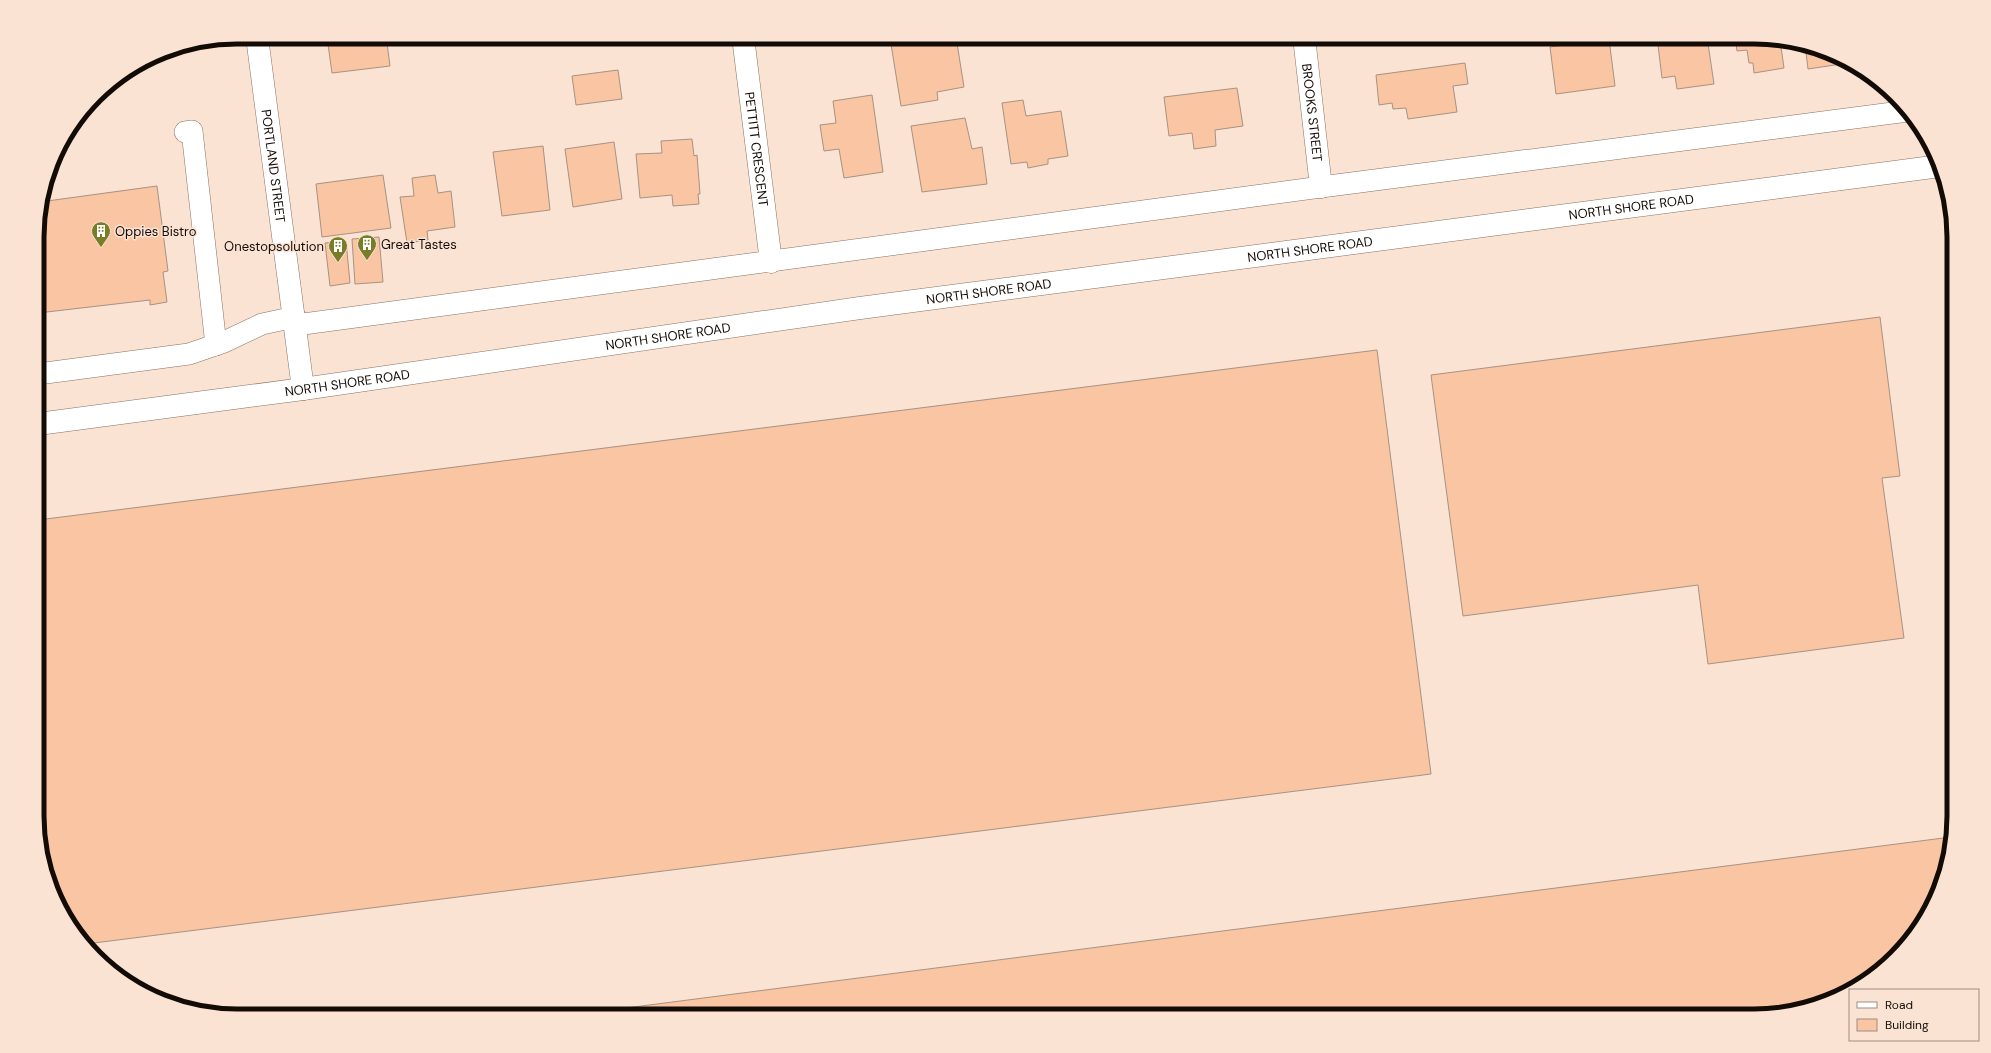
<svg xmlns="http://www.w3.org/2000/svg" width="1991" height="1053" font-family="'DM Sans',sans-serif">
  <style>
    .building { fill: #f9c5a3; stroke: #a79283 }
    .lines { fill: none; stroke-linecap: round; stroke-linejoin: round }
    .service-casing { stroke: #877264; stroke-width: 22 }
    .minor-casing { stroke: #877264; stroke-width: 23 }
    .secondary-casing { stroke: #877264; stroke-width: 23 }
    .service { stroke: #fff; stroke-width: 21 }
    .minor { stroke: #fff; stroke-width: 22 }
    .secondary { stroke: #fff; stroke-width: 22 }
    .labels { text-anchor: middle; dominant-baseline: central; stroke-width: 3; stroke-linejoin: round; paint-order: stroke }
    .street-label { font-size: 13px; fill: #120b06; stroke: #fbe3d3 }
    .poi-label { font-size: 13px; fill: #120b06; stroke: #fbe3d3; text-anchor: start }
    .rim { fill: none; stroke: #120b06; stroke-width: 5 }
  </style>
  <rect width="100%" height="100%" fill="#fbe3d3"/>
  <g class="building">
    <polygon points="327,37 394,37 395,42 387,43 390,66 332,73"/>
    <polygon points="898,37 956,37 964,87 937,92 938,100 901,106 890,38"/>
    <polygon points="1168,37 1213,37 1213,40 1169,45"/>
    <polygon points="1657,37 1707,37 1714,84 1677,89 1675,76 1662,78"/>
    <polygon points="1735,37 1754,37 1780,40 1784,68 1754,73 1753,63 1749,63 1747,50 1737,51"/>
    <polygon points="1609,39 1615,86 1556,94 1550,47"/>
    <polygon points="1805,44 1843,58 1848,63 1808,69"/>
    <polygon points="1465,63 1468,84 1453,86 1457,112 1408,119 1406,108 1393,109 1392,103 1379,105 1376,75"/>
    <polygon points="618,70 622,99 576,105 572,76"/>
    <polygon points="1237,88 1243,126 1215,130 1216,146 1194,149 1192,133 1169,136 1164,97"/>
    <polygon points="872,95 883,172 844,178 839,149 824,151 820,125 836,123 833,101"/>
    <polygon points="1023,100 1026,116 1061,111 1068,156 1048,159 1048,164 1028,168 1027,162 1011,164 1002,103"/>
    <polygon points="965,118 972,149 982,147 987,184 922,192 911,126"/>
    <polygon points="692,139 694,156 697,155 700,194 698,194 699,204 673,206 672,195 640,198 636,154 662,153 661,141"/>
    <polygon points="614,142 622,199 573,207 565,149"/>
    <polygon points="543,146 550,210 502,216 493,152"/>
    <polygon points="383,175 391,228 322,237 316,184"/>
    <polygon points="435,175 438,193 451,191 455,227 427,231 428,240 407,243 400,197 414,196 412,178"/>
    <polygon points="157,186 168,271 163,272 167,302 150,305 150,300 38,313 37,224 46,192 47,201"/>
    <polygon points="379,237 383,282 355,284 352,239"/>
    <polygon points="346,241 350,283 330,286 325,243"/>
    <polygon points="1880,317 1900,476 1882,478 1904,638 1708,664 1698,585 1463,616 1431,375"/>
    <polygon points="1377,350 1431,774 86,944 71,927 52,892 39,842 38,520"/>
    <polygon points="1951,837 1947,868 1933,905 1904,948 1865,982 1818,1005 1767,1016 564,1016"/>
  </g>
  <g class="lines">
    <g class="service-casing">
      <g id="service">
        <polyline points="185,132 192,131 216,345"/>
        <polyline points="296,325 1321,187 1908,111"/>
        <polyline points="38,374 189,354 224,342 262,324 295,317"/>
      </g>
    </g>
    <g class="minor-casing">
      <g id="minor">
        <path id="s1" d="M257 37 303 389"/>
        <path id="s2" d="M743 37 771 262"/>
        <path id="s3" d="M1304 37 1321 187"/>
      </g>
    </g>
    <g class="secondary-casing">
      <g id="secondary">
        <path id="s4" d="M38 424 303 389 860 308 1940 166"/>
      </g>
    </g>
    <use href="#service" class="service"/>
    <use href="#minor" class="minor"/>
    <use href="#secondary" class="secondary"/>
  </g>
  <defs>
    <g id="building-pin" transform="scale(1)"><path d="M0 17L-7.5 6A9.5 9.5 0 1 1 7.5 6Z" fill="#787d27" stroke="#fbe3d3"/><path d="M-4-6H4V6H1V3H-1V6H-4ZM-2.5-4.3h1.7v1.8h-1.7ZM.8-4.3h1.7v1.8H.8ZM-2.5-1h1.7V.8h-1.7ZM.8-1h1.7V.8H.8Z" fill="#fff"/></g>
  </defs>
  <g fill-rule="evenodd">
    <use href="#building-pin" x="101" y="231"/>
    <use href="#building-pin" x="367" y="244"/>
    <use href="#building-pin" x="338" y="246"/>
  </g>
  <g class="labels">
    <g class="street-label">
      <text stroke="none"><textPath href="#s3" startOffset="76">BROOKS STREET</textPath></text>
      <text stroke="none"><textPath href="#s2" startOffset="113">PETTITT CRESCENT</textPath></text>
      <text stroke="none"><textPath href="#s1" startOffset="130">PORTLAND STREET</textPath></text>
      <text stroke="none"><textPath href="#s4" startOffset="1608">NORTH SHORE ROAD</textPath></text>
      <text stroke="none"><textPath href="#s4" startOffset="1284">NORTH SHORE ROAD</textPath></text>
      <text stroke="none"><textPath href="#s4" startOffset="960">NORTH SHORE ROAD</textPath></text>
      <text stroke="none"><textPath href="#s4" startOffset="636">NORTH SHORE ROAD</textPath></text>
      <text stroke="none"><textPath href="#s4" startOffset="312">NORTH SHORE ROAD</textPath></text>
    </g>
    <g class="poi-label">
      <text x="115" y="231">Oppies Bistro</text>
      <text x="381" y="244">Great Tastes</text>
      <text x="324" y="246" text-anchor="end">Onestopsolution</text>
    </g>
  </g>
  <path d="M0 0H1991V1053H0ZM237 44H1754A193 193 0 0 1 1947 237V816A193 193 0 0 1 1754 1009H237A193 193 0 0 1 44 816V237A193 193 0 0 1 237 44Z" fill="#fbe3d3" fill-rule="evenodd"/>
  <path class="rim" d="M237 44H1754A193 193 0 0 1 1947 237V816A193 193 0 0 1 1754 1009H237A193 193 0 0 1 44 816V237A193 193 0 0 1 237 44Z"/>
  <rect x="1849" y="989" width="130" height="52" fill="#fbe3d3" stroke="#9e8d81"/>
  <rect x="1857" y="1002" width="20" height="6" fill="#ffffff" stroke="#9e8d81"/>
  <text x="1885" y="1009" font-size="12" fill="#120b06">Road</text>
  <rect x="1857" y="1019" width="20" height="12" fill="#f9c5a3" stroke="#9e8d81"/>
  <text x="1885" y="1029" font-size="12" fill="#120b06">Building</text>
</svg>
